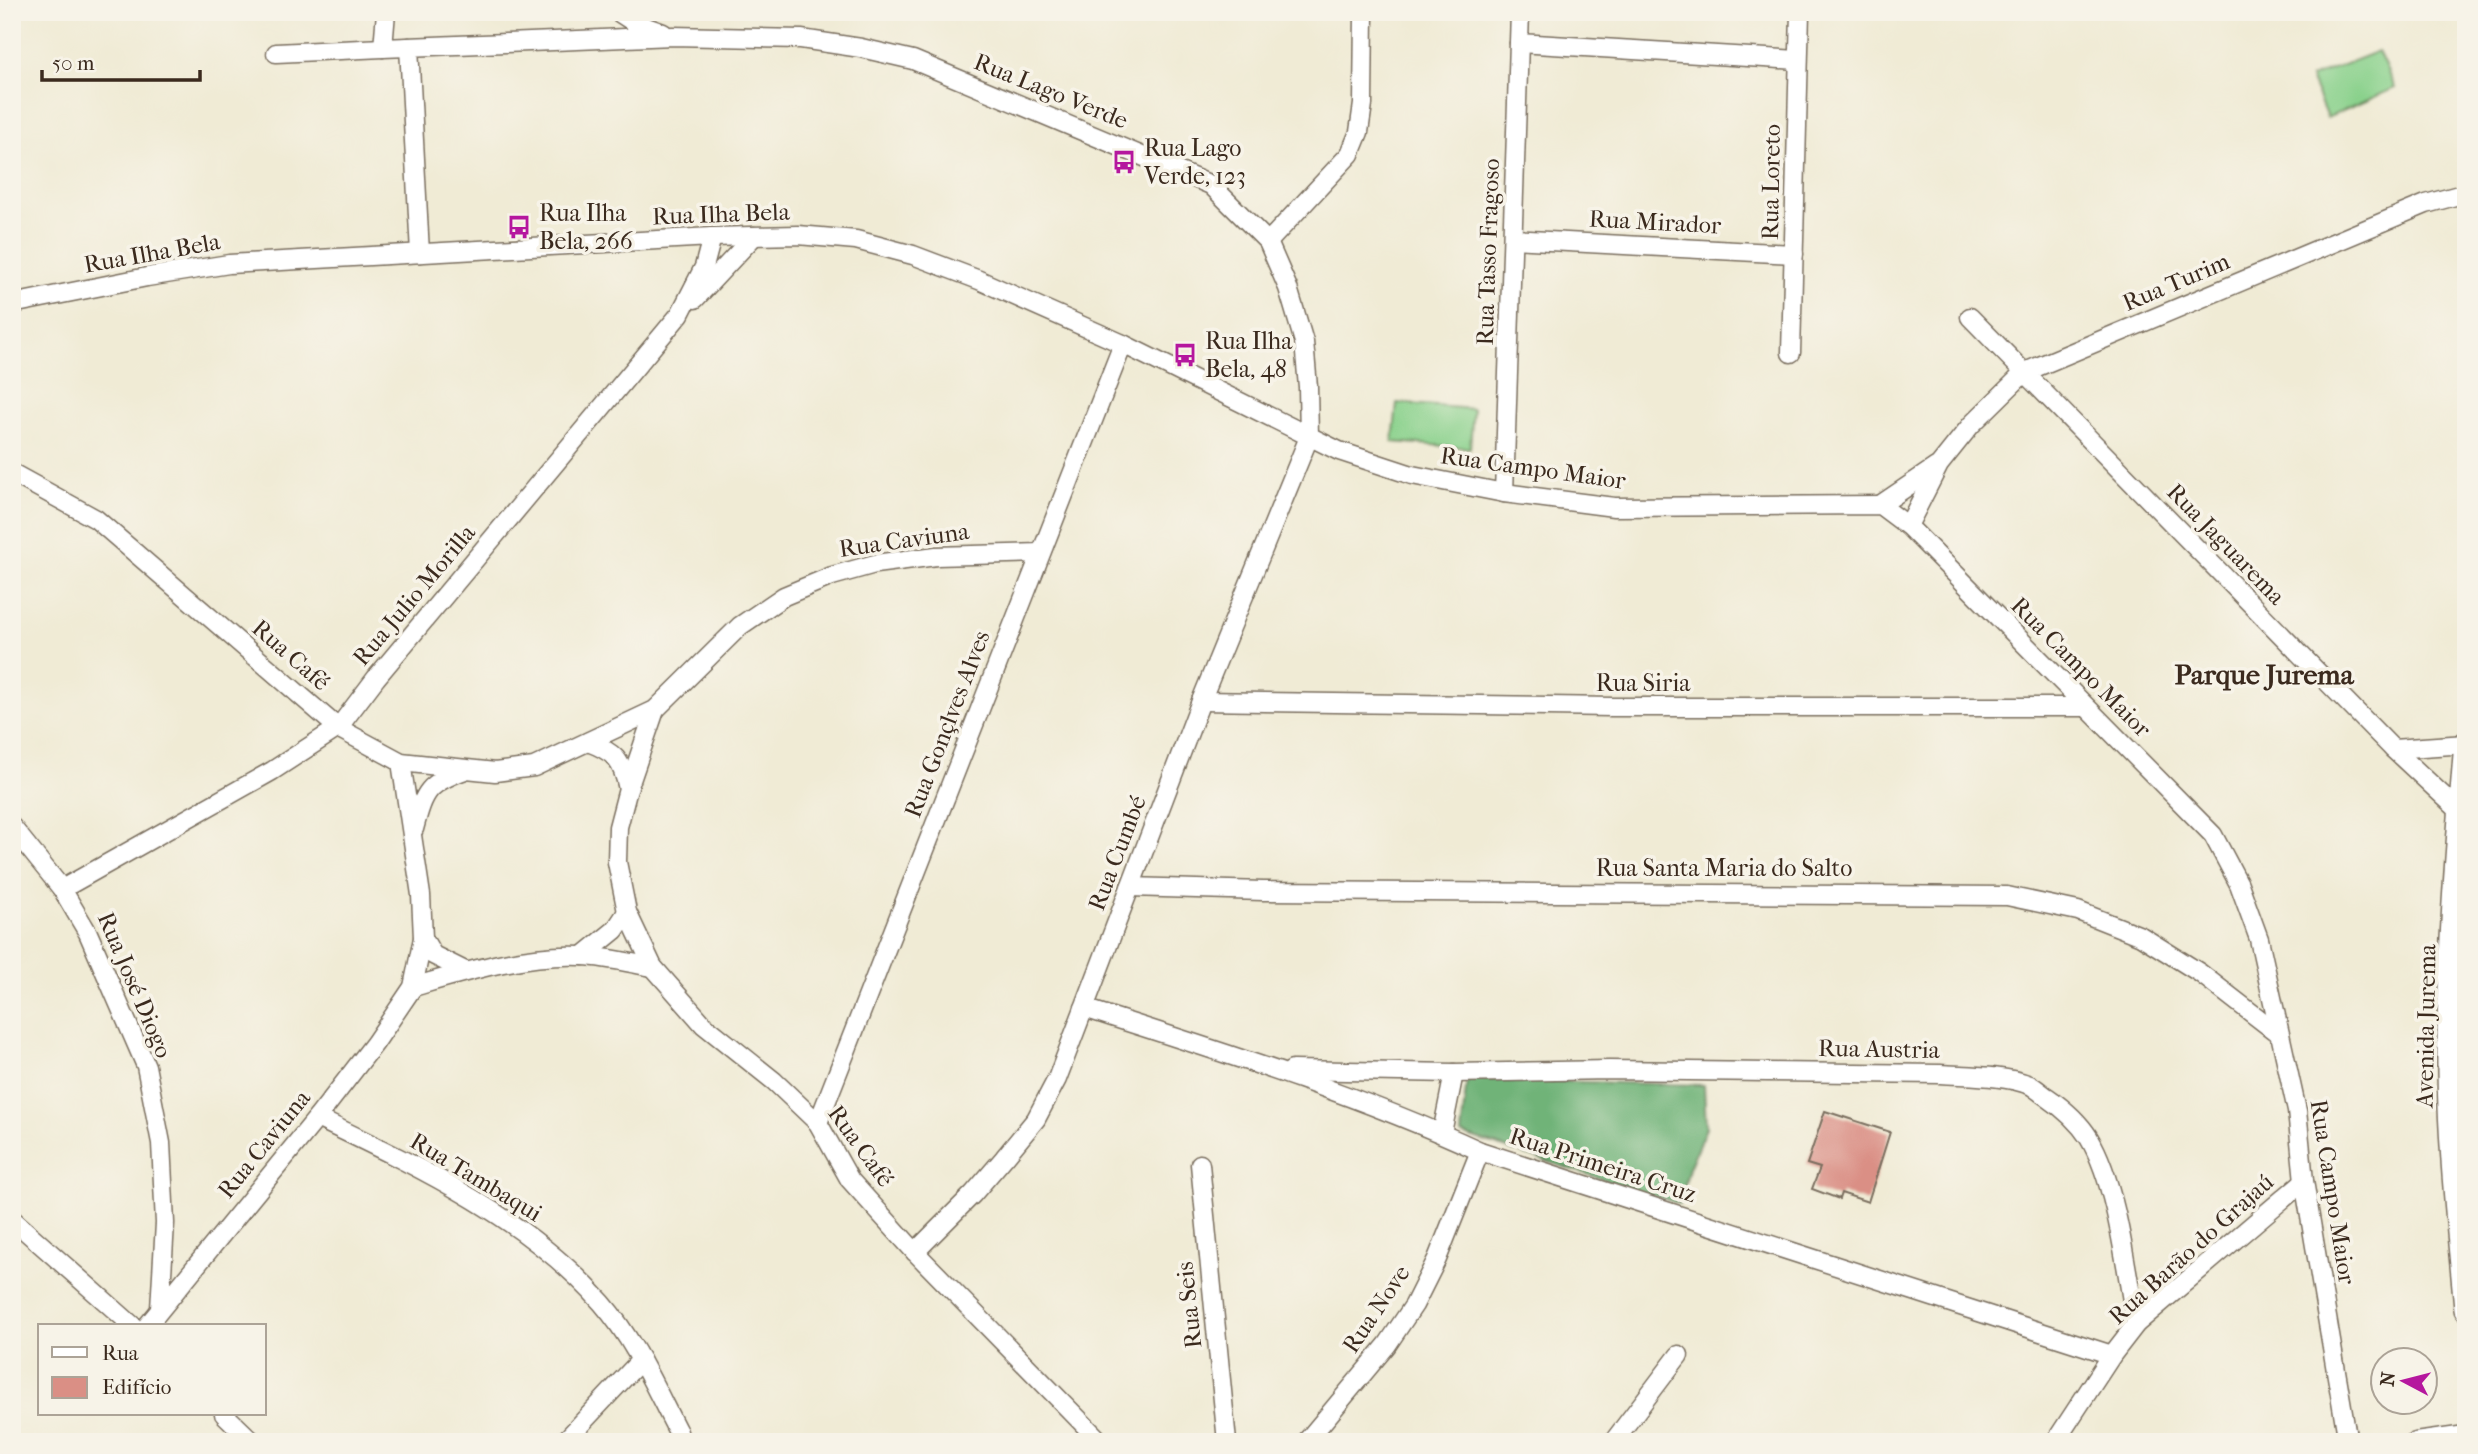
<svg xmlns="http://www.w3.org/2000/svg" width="2478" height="1454" font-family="'IM FELL French Canon',serif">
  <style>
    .green { fill: #8ad18c; stroke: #627e55; stroke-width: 2 }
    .forest { fill: #6fb378; stroke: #556e4b; stroke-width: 2 }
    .building { fill: #da8f85 }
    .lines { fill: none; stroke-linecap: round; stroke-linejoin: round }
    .minor-casing { stroke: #7a6e5e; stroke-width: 21 }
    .tertiary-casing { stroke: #7a6e5e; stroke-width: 26 }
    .minor { stroke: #fff; stroke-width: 18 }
    .tertiary { stroke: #fff; stroke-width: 23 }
    .labels { text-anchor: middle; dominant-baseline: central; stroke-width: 7; stroke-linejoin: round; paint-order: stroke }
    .street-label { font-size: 24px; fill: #3b2a1e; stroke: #f7f3e8 }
    .poi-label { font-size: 24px; fill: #3b2a1e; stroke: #f7f3e8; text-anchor: start }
    .quarter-label { font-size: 28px; font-weight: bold; fill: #3b2a1e; stroke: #f7f3e8 }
  </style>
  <rect width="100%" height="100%" fill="#f7f3e8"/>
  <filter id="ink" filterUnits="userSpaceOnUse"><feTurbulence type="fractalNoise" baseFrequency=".0143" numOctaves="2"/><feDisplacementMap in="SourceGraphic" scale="14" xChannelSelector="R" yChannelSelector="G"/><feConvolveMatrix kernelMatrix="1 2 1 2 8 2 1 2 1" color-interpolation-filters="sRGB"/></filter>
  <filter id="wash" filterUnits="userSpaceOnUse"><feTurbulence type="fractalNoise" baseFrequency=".00686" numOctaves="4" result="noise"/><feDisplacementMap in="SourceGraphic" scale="28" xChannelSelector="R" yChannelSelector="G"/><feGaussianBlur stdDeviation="1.57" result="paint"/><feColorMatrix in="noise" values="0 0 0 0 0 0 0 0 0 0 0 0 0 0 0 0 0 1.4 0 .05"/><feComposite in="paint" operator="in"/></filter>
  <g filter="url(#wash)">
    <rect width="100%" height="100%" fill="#f0ebd5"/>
    <g class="green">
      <polygon points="2378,51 2395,88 2327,118 2310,78"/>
      <polygon points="1397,403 1473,409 1470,448 1393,442"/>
    </g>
    <polygon class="forest" points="1467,1079 1704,1085 1706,1128 1689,1168 1680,1204 1461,1134"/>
    <g id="blocks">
      <polygon class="building" points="1825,1111 1890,1132 1868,1202 1841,1193 1839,1199 1812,1189 1820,1168 1807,1164"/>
    </g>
  </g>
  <g filter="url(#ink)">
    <use href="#blocks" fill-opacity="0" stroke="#7a6e5e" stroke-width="2"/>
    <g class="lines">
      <g class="minor-casing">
        <g id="minor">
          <polyline points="386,12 383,48 673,36 801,39 861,48 913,60 1211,185 1268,242 1288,288 1304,342 1308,387 1309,437 1201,701 1057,1079 1036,1119 1004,1158 973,1194 915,1252"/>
          <polyline points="618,12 635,23 663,33"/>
          <polyline points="1519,43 1798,60"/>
          <polyline points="409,47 420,253"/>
          <polyline points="276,53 383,48"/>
          <polyline points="1513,239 1794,254"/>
          <polyline points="1268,242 1350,154 1359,132 1363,104 1364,12"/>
          <polyline points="695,299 754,236"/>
          <polyline points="12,304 147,277 229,264 712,237 798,235 856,240 913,255 979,280 1123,344 1339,451 1412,475 1504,493 1614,507 1880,505 1908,526 2213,835 2239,884 2259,939 2297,1111 2304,1181 2348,1442"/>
          <polyline points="1970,317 2393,749 2466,817"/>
          <polyline points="1791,353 1800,12"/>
          <polyline points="12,473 96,519 338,728 401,762 495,772 534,767 655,710 740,626 784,596 832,576 875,564 936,556 1040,553"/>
          <polyline points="1504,493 1520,12"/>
          <polyline points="1880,505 1936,467"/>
          <polyline points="1908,526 1939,465 1971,425 2025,372 2426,204 2466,193"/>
          <polyline points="1201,701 1612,707 2085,707"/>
          <polyline points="655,710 628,789 618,827 617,862 627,912 653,967 704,1025 774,1081 818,1123 850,1180 915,1252 1101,1442"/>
          <path d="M588 742C615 752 622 760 628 789"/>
          <polyline points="2393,749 2466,744"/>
          <polyline points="12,827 62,889 88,933 146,1066 161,1143 165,1223 160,1309"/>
          <path d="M414 829C424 791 428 783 465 770"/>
          <polyline points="1130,887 1263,891 2007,896 2078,911 2141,936 2200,973 2280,1035"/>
          <polyline points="62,889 272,771 338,728 376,678 680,314 704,267 712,237"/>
          <polyline points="423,938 433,955 465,971"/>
          <polyline points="583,956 615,930 627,912"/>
          <path d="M413 987C468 971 525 953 583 956 606 957 630 963 653 967"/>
          <path d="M1084 1008C1218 1051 1352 1092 1480 1151L2112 1355"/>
          <path d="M1292 1070 1454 1073 1609 1070 1940 1074C1967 1076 2004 1075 2030 1085 2036 1088 2042 1094 2047 1097 2063 1108 2079 1122 2089 1138 2117 1185 2126 1270 2136 1324"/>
          <path d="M317 1118C419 1167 526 1217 602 1303 635 1341 655 1388 678 1432L680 1442"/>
          <polyline points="818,1123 1123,344"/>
          <polyline points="1442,1133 1454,1073"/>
          <polyline points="1200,1164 1227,1442"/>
          <polyline points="12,1219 133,1326"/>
          <polyline points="147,1326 317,1118 375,1043 413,987 423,938 421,895 401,762"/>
          <polyline points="224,1414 253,1442"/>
          <polyline points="564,1442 641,1360"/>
          <polyline points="1306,1442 1387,1345 1414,1305 1437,1259 1480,1151"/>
          <polyline points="1613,1442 1679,1355"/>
          <polyline points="2055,1442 2112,1355 2136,1324 2304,1181"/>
          <polyline points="2415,1442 2466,1435"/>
        </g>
      </g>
      <g class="tertiary-casing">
        <path id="tertiary" d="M2466 743C2457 852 2448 962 2449 1071 2450 1151 2459 1230 2466 1309"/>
      </g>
      <use href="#minor" class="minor"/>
      <use href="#tertiary" class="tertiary"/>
    </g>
  </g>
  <defs>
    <g id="bus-bare" transform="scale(1.89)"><path d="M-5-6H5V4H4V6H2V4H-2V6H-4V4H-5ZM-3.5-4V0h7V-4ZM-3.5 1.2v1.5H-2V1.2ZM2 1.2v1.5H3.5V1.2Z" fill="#b5179e" stroke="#f7f3e8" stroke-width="2.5" paint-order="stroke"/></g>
  </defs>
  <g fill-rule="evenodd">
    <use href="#bus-bare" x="1124" y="162"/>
    <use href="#bus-bare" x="519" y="227"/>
    <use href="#bus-bare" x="1185" y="355"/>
  </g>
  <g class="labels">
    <g class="street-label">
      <text transform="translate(1051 91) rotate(22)">Rua Lago Verde</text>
      <text transform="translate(1771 182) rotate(-89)">Rua Loreto</text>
      <text transform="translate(721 214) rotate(-2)">Rua Ilha Bela</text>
      <text transform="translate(1655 222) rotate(3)">Rua Mirador</text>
      <text transform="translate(1488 252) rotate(-88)">Rua Tasso Fragoso</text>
      <text transform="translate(152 253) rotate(-10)">Rua Ilha Bela</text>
      <text transform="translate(2176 282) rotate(-23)">Rua Turim</text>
      <text transform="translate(1533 468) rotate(8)">Rua Campo Maior</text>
      <text transform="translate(904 540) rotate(-8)">Rua Caviuna</text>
      <text transform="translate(2226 544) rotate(46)">Rua Jaguarema</text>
      <text transform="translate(414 595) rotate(-50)">Rua Julio Morilla</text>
      <text transform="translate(291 655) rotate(41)">Rua Café</text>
      <text transform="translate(2081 667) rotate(45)">Rua Campo Maior</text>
      <text x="1643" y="683">Rua Siria</text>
      <text transform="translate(947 724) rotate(-69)">Rua Gonçlves Alves</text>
      <text transform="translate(1117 853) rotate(-69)">Rua Cumbé</text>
      <text x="1724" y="868">Rua Santa Maria do Salto</text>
      <text transform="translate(135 985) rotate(67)">Rua José Diogo</text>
      <text transform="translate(2426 1026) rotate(-89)">Avenida Jurema</text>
      <text transform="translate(1879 1049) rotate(1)">Rua Austria</text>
      <text transform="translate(264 1144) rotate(-51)">Rua Caviuna</text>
      <text transform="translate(861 1146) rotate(54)">Rua Café</text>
      <text transform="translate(1603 1165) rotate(18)">Rua Primeira Cruz</text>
      <text transform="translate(476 1177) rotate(31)">Rua Tambaqui</text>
      <text transform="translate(2333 1192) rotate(81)">Rua Campo Maior</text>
      <text transform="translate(2191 1249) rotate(-42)">Rua Barão do Grajaú</text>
      <text transform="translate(1189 1305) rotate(-96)">Rua Seis</text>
      <text transform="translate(1376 1309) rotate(-56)">Rua Nove</text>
    </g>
    <g class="poi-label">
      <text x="1144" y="148">Rua Lago<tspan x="1144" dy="28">Verde, 123</tspan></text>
      <text x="539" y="213">Rua Ilha<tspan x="539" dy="28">Bela, 266</tspan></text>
      <text x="1205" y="341">Rua Ilha<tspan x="1205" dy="28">Bela, 48</tspan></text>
    </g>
    <g class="quarter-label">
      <text x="2264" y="674">Parque Jurema</text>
    </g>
  </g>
  <rect width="2478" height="1454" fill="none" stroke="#f7f3e8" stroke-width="42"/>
  <rect x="38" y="1324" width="228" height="91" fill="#f7f3e8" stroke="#aca397" stroke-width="2"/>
  <rect x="52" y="1347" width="35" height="10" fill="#ffffff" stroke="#aca397" stroke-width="2"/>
  <text x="102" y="1360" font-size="21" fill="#3b2a1e">Rua</text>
  <rect x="52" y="1377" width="35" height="21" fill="#da8f85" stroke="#aca397" stroke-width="2"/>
  <text x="102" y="1394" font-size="21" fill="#3b2a1e">Edifício</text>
  <g transform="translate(2404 1381) rotate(277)"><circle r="33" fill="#f7f3e8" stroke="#aca397" stroke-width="2"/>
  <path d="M0-5L12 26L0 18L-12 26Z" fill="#b5179e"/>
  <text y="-10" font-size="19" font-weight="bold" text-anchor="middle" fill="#3b2a1e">N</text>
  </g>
  <path d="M42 70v10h158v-10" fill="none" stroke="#3b2a1e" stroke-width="3.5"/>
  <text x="52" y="70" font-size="21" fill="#3b2a1e" stroke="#f7f3e8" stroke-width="5" paint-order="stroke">50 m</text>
</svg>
